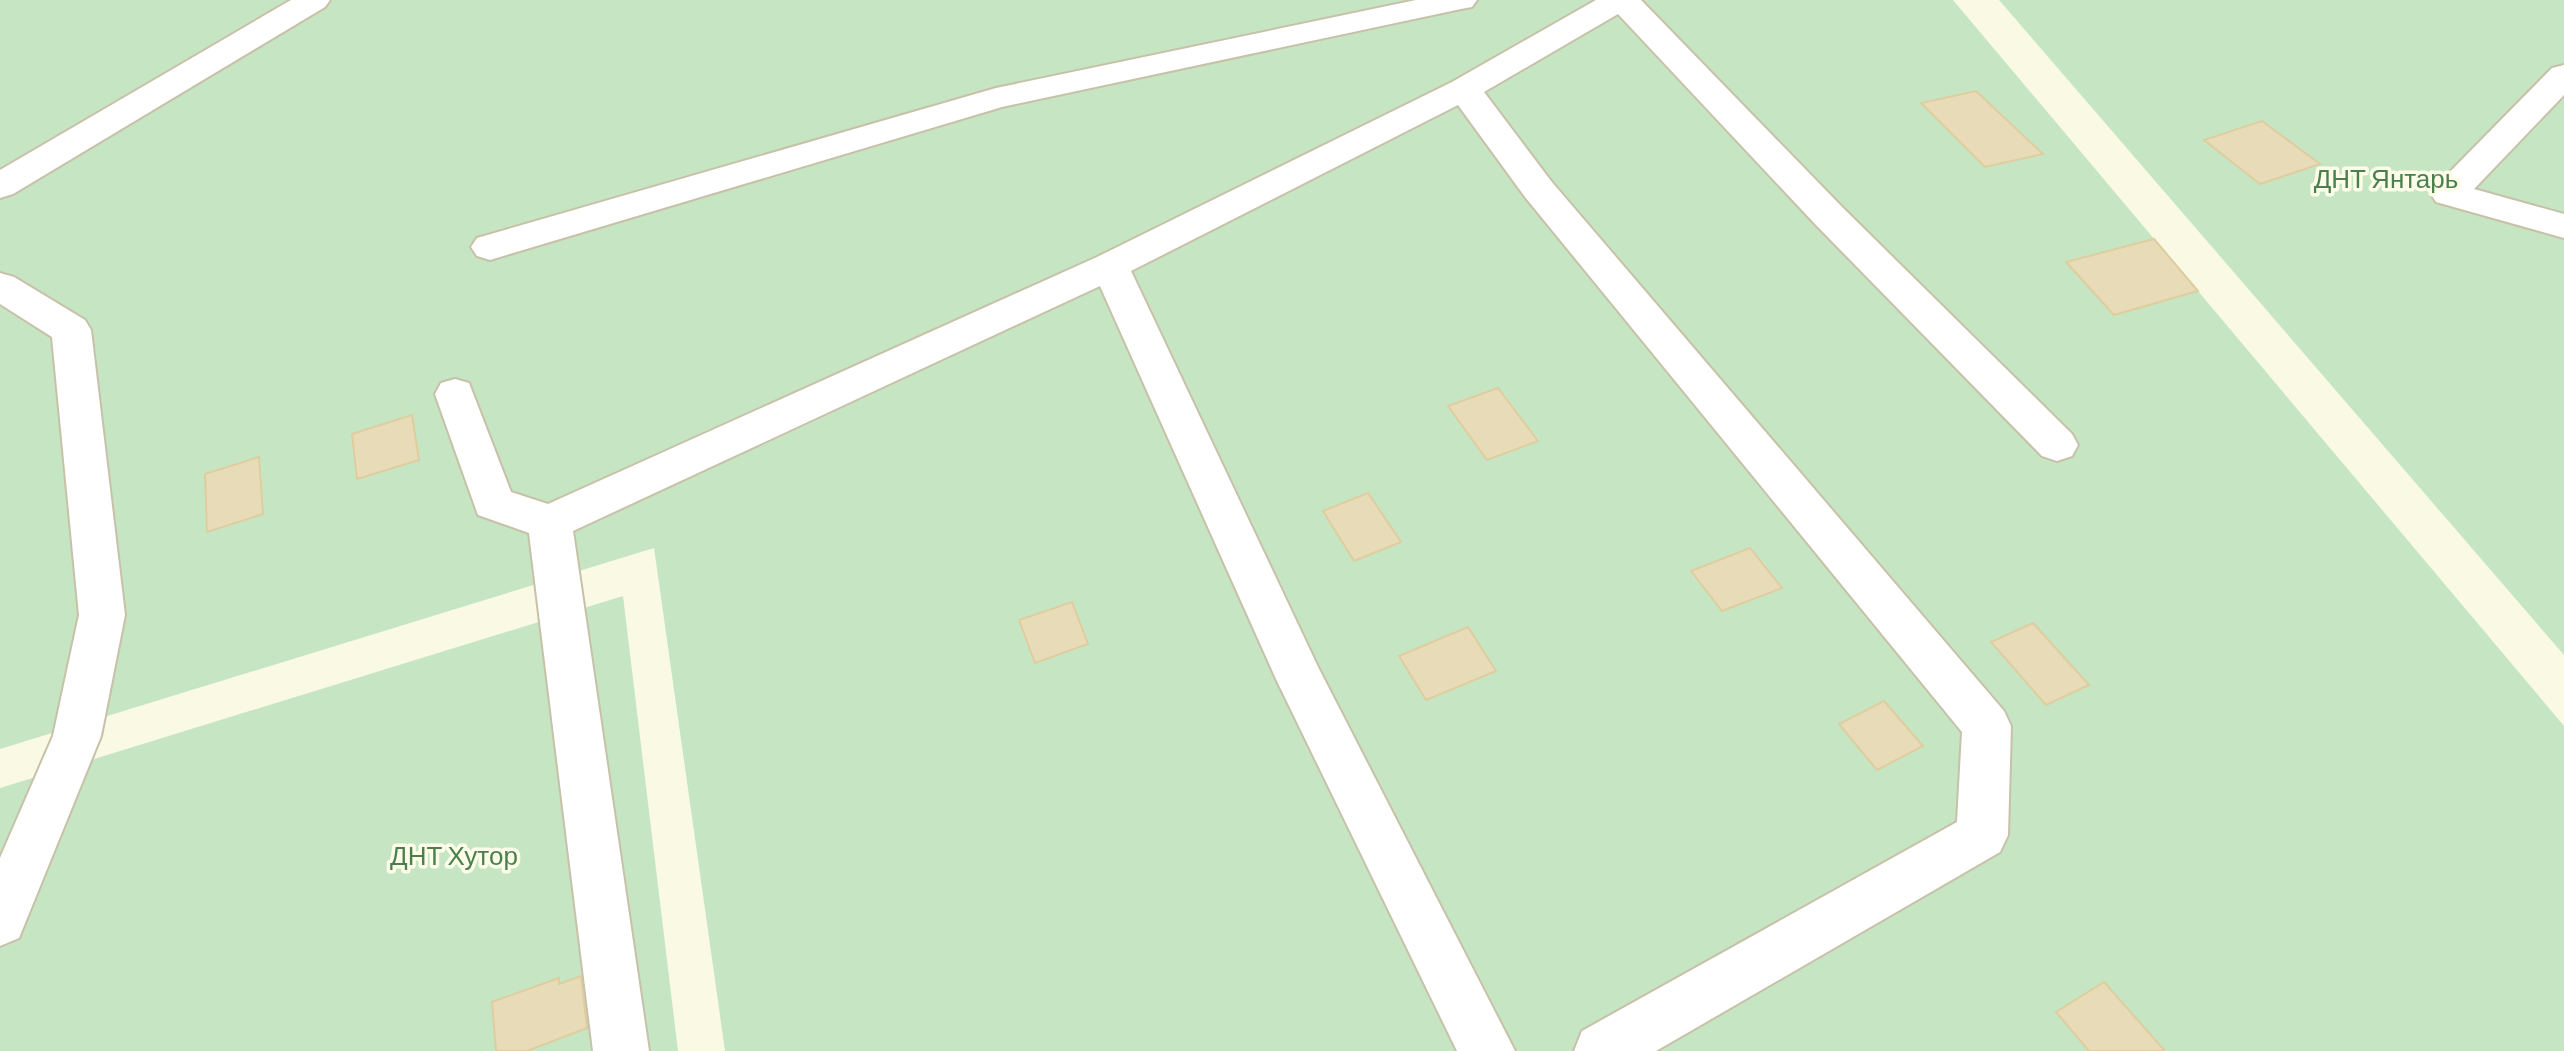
<svg xmlns="http://www.w3.org/2000/svg" width="2564" height="1051" font-family="Barlow,sans-serif">
  <style>
    .green { fill: #c6e6c3 }
    .building { fill: #e8dcb8; stroke: #dfcd9f; stroke-width: 2 }
    .lines { fill: none; stroke-linecap: round; stroke-linejoin: round }
    .minor-casing { stroke: #c8c1a9; stroke-width: 4 }
    .minor { fill: #fff; fill-rule: evenodd }
    .labels { text-anchor: middle; dominant-baseline: central; stroke-width: 7; stroke-linejoin: round; paint-order: stroke }
    .park-label { font-size: 26px; fill: #4a804d; stroke: #fdfce9 }
  </style>
  <rect width="100%" height="100%" fill="#faf9e3"/>
  <g class="green">
    <polygon points="0,0 1953,0 2564,726 2564,1051 725,1051 654,548 0,749"/>
    <polygon points="1999,0 2564,0 2564,655"/>
    <polygon points="623,596 678,1051 0,1051 0,788"/>
  </g>
  <g class="building">
    <polygon points="1976,91 2043,154 1985,167 1921,103"/>
    <polygon points="2262,121 2320,164 2260,184 2204,140"/>
    <polygon points="2154,239 2198,291 2114,315 2066,262"/>
    <polygon points="1498,388 1538,441 1487,460 1448,406"/>
    <polygon points="412,415 419,460 357,479 352,434"/>
    <polygon points="259,457 263,514 207,532 205,474"/>
    <polygon points="1368,493 1401,542 1354,561 1323,511"/>
    <polygon points="1750,548 1782,588 1722,611 1691,571"/>
    <polygon points="1072,602 1088,644 1035,663 1019,620"/>
    <polygon points="2033,623 2089,685 2046,705 1991,642"/>
    <polygon points="1468,627 1496,671 1426,700 1399,656"/>
    <polygon points="1884,701 1923,746 1877,770 1839,724"/>
    <polygon points="581,976 587,1028 527,1051 496,1051 492,1002 559,978 559,984"/>
    <polygon points="2104,982 2165,1051 2089,1051 2056,1012"/>
  </g>
  <g class="lines">
    <g class="minor-casing">
      <g id="minor">
        <polygon points="291,0 330,0 325,7 13,194 0,198 0,170"/>
        <polygon points="1416,0 1477,0 1472,7 1461,9 1002,107 490,260 477,256 471,247 477,238 996,88"/>
        <polygon points="1596,0 1641,0 1842,207 2072,434 2078,445 2072,456 2057,461 2042,456 1816,225 1618,14 1484,92 1551,181 2004,711 2011,726 2008,835 2000,852 1656,1051 1574,1051 1582,1031 1957,822 1962,732 1525,197 1458,105 1131,271 1318,667 1515,1051 1457,1051 1276,679 1100,286 573,531 649,1051 593,1051 529,533 478,515 435,394 441,383 455,379 469,383 511,492 548,504 1097,257 1452,82"/>
        <polygon points="2564,65 2564,95 2474,189 2564,214 2564,238 2436,202 2431,194 2436,186 2552,68"/>
        <polygon points="0,273 14,277 85,320 91,330 125,615 101,736 19,938 0,946 0,858 53,736 79,615 52,337 0,304"/>
      </g>
    </g>
    <use href="#minor" class="minor"/>
  </g>
  <g class="labels">
    <g class="park-label">
      <text x="2386" y="177">ДНТ Янтарь</text>
      <text x="454" y="854">ДНТ Хутор</text>
    </g>
  </g>
</svg>
